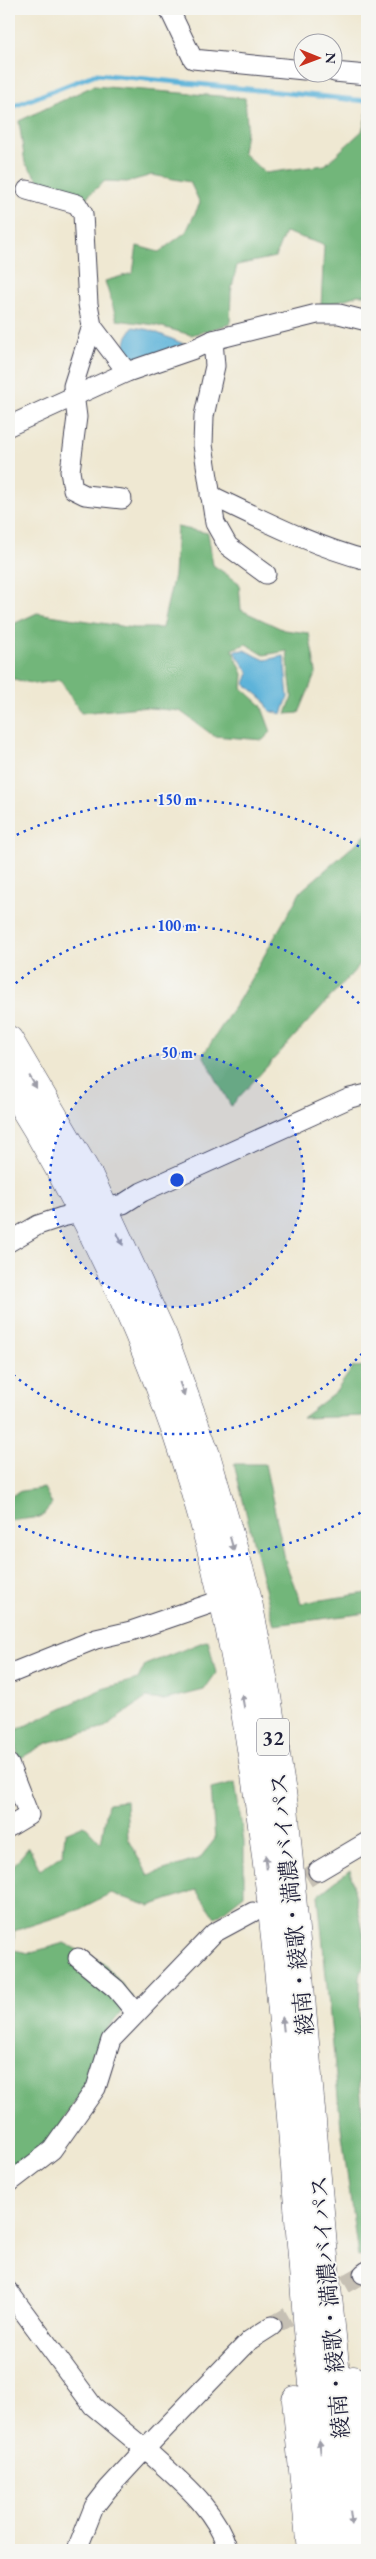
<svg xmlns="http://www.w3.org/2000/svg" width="376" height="2559" font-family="'EB Garamond','Noto Serif JP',serif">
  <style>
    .forest { fill: #72b67a; stroke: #4a6c5a }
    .water { fill: #5db3d9; stroke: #406a8a }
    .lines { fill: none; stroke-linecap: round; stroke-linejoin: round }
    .stream { stroke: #5db3d9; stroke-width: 5 }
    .minor-tunnel { stroke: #c6c0b4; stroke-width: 19; stroke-dasharray: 19 9; stroke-linecap: butt }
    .minor-casing { stroke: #414052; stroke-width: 21 }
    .highway-casing { stroke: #414052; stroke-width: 29 }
    .minor { stroke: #fff; stroke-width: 19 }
    .highway { stroke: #fff; stroke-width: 28 }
    .oneway { fill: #9c9ca7 }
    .ring { fill: none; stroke: #1d4ed8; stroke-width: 2.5; stroke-dasharray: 2.5 5 }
    .labels { text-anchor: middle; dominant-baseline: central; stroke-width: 4; stroke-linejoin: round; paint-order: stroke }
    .shield { fill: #f6f6f2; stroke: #626272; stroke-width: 1 }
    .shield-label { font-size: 21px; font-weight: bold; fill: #22223b }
    .street-label { font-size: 22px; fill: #22223b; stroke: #f6f6f2 }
    .centre { fill: #1d4ed8; stroke: #f6f6f2; stroke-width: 2.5 }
    .ring-label { font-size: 15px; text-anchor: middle; font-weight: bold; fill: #1d4ed8; stroke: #f6f6f2; stroke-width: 4; stroke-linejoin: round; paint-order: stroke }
  </style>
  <rect width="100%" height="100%" fill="#f6f6f2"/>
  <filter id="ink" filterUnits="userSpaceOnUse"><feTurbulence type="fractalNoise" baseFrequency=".02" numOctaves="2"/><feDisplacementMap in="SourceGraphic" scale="10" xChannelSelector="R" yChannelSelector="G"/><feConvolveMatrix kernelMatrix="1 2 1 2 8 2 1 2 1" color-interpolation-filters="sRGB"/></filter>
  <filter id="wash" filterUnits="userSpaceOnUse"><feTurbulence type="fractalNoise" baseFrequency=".0096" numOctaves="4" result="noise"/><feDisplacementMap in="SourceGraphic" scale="20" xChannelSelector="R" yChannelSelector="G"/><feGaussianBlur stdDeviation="1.12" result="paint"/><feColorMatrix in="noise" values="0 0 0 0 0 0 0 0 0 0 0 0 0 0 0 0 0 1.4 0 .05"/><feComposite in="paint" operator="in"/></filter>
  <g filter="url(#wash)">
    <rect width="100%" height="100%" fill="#efe8d2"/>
    <g class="forest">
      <polygon points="93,86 245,98 247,124 243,153 265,173 325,165 362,131 367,112 367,295 358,295 321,307 324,245 285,232 275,257 237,265 231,292 230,324 191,335 155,325 117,320 105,281 133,273 137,246 159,252 186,232 200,203 190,182 152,175 127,182 105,181 83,200 46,189 25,163 19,121"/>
      <polygon points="177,527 208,533 213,565 239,583 241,610 284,630 309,633 316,672 299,713 286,714 292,697 287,651 264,655 246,644 232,649 243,674 242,688 261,705 271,732 263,740 214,736 180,711 140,707 81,713 60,680 35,684 9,678 9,626 37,613 133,628 162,628 174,575"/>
      <polygon points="367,834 367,957 231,1106 203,1055 240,998 301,891"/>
      <polygon points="367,1366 367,1416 302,1418 335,1393 353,1367"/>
      <polygon points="234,1464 265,1464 286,1564 301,1603 367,1593 367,1613 274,1625"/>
      <polygon points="44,1488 52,1504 41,1517 9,1521 9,1497 21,1491"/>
      <polygon points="208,1640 216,1673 204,1690 164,1700 146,1698 105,1727 47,1743 19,1759 12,1732 102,1689 138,1679 145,1665"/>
      <polygon points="235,1783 244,1842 244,1895 215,1918 196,1890 149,1906 111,1893 78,1910 14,1931 14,1950 29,1953 64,1943 104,1963 133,1998 105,2032 87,2083 49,2143 9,2171 9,1871 29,1847 40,1870 63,1854 65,1833 84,1825 101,1843 108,1803 126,1801 128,1838 148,1875 199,1859 215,1839 211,1789"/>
      <polygon points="350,1870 367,1951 360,1977 359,2075 367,2159 367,2253 358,2257 341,2127 318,1895"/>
    </g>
    <g class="water">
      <polygon points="133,327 150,330 184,344 130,361 123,351 127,336"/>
      <polygon points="244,650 265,660 284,656 288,697 282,714 270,711 264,700 245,684 249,673 234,651"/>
    </g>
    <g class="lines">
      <polyline class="stream" points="9,108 96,74 367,101"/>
    </g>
  </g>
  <g filter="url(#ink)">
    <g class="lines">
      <g class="minor-tunnel">
        <polyline points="283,1893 318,1871"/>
        <polyline points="272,2326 363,2274"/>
      </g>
      <g class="minor-casing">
        <g id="minor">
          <polyline points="169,9 193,59 304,70"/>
          <polyline points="334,72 367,75"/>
          <polyline points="27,190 77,204 83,214 88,304 92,326 127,372"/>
          <polyline points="92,326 73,386 77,417 70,471 73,489 85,495 122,499"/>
          <polyline points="213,340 215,366 204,416 203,445 215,523 228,546 266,574"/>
          <polyline points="9,426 127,372 194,349 213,340 317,314 339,314 367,321"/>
          <path d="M210 495C261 519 312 546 367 560"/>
          <polyline points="9,1242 38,1225 62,1217 123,1204 142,1192 350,1098 367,1094"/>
          <polyline points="9,1674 96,1639 131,1631 233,1596"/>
          <polyline points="9,1764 29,1815 9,1827"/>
          <polyline points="318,1871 367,1842"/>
          <polyline points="78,1958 116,1989 136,2013"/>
          <polyline points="9,2183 52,2150 96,2088 111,2040 214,1933 253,1912"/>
          <polyline points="363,2274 367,2271"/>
          <polyline points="9,2292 93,2406 145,2449 250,2340 272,2326"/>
          <path d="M77 2550 94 2507 108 2489 145 2449C177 2479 215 2506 228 2550"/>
        </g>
      </g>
      <g class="highway-casing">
        <g id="highway">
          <polyline points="9,1040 90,1178 163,1336 206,1455 246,1592 267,1697 284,1806 325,2268 354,2550"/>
          <path d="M9 1083C108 1241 184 1420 224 1603 272 1822 285 2046 303 2269 310 2363 320 2457 330 2550"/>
          <polyline points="354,2380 367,2479"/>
          <polyline points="296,2400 311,2550"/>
        </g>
      </g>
      <use href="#minor" class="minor"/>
      <use href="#highway" class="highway"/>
    </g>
    <defs><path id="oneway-solid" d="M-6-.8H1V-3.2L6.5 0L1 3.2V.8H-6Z" transform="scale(1.25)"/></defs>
    <g class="oneway">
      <use href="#oneway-solid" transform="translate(33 1082) rotate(60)"/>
      <use href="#oneway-solid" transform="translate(120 1239) rotate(65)"/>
      <use href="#oneway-solid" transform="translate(182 1389) rotate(70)"/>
      <use href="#oneway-solid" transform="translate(232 1544) rotate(74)"/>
      <use href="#oneway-solid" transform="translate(243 1701) rotate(-100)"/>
      <use href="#oneway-solid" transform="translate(266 1862) rotate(-96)"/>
      <use href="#oneway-solid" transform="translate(283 2024) rotate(-96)"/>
      <use href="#oneway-solid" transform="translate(320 2447) rotate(-96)"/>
      <use href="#oneway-solid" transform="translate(351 2518) rotate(83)"/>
    </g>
  </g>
  <circle cx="177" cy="1180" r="127" fill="#1d4ed8" fill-opacity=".12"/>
  <g class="ring">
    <circle cx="177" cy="1180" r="127"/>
    <path d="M367 1348A254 254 0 0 1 10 1372M10 988A254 254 0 0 1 367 1012"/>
    <path d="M367 1509A380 380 0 0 1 10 1522M10 838A380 380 0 0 1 367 851"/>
  </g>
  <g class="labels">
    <rect class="shield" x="257" y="1718.5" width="32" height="37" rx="4"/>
    <g class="shield-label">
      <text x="273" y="1737">32</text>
    </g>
    <g class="street-label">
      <text transform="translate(292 1904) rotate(-96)">綾南・綾歌・満濃バイパス</text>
      <text transform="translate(330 2307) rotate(-95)">綾南・綾歌・満濃バイパス</text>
    </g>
  </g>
  <circle cx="177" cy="1180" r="8" class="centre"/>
  <g class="ring-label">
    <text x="177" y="805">150 m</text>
    <text x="177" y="931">100 m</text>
    <text x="177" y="1058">50 m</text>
  </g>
  <rect width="376" height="2559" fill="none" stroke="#f6f6f2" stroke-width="30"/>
  <g transform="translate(318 58) rotate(91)"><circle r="24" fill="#f6f6f2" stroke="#a1a1a9"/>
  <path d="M0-4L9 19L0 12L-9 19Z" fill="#c8321e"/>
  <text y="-8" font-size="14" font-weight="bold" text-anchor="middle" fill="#22223b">N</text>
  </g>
</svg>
